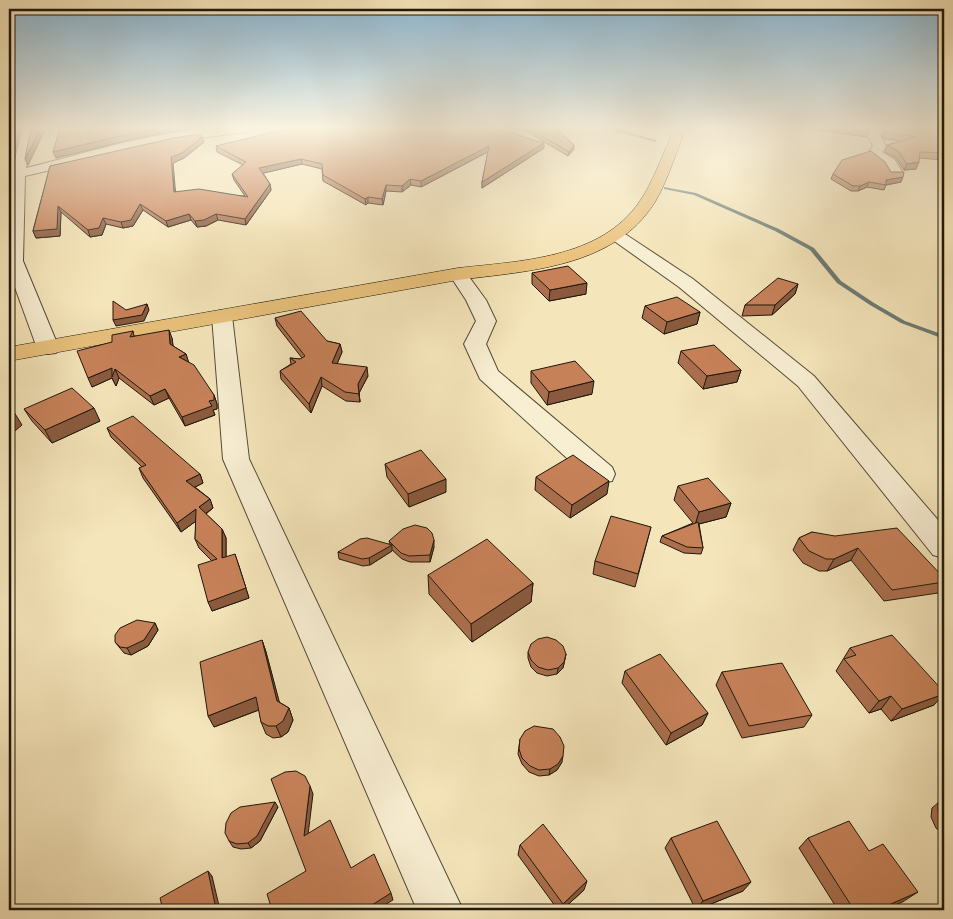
<svg xmlns="http://www.w3.org/2000/svg" width="953" height="919" font-family="'IM FELL French Canon',serif">
  <style>
    .lines { fill: none; stroke-linecap: round; stroke-linejoin: round }
    .stream { fill: #6b7b74; fill-rule: evenodd }
    .minor-casing { stroke: #544a38; stroke-width: 2 }
    .primary-casing { stroke: #1e170d; stroke-width: 1 }
    .path { stroke: #1e170d; stroke-width: 2; stroke-dasharray: 2 1; stroke-linecap: butt }
    .minor { fill: #f8eed2; fill-rule: evenodd }
    .primary { fill: #eac27d; fill-rule: evenodd }
    .wall { fill: #ab6f4d; stroke: #1e170d }
    .shaded-wall { fill: #8b5a3e; stroke: #1e170d }
    .building { fill: #c78159; stroke: #1e170d }
  </style>
  <rect width="100%" height="100%" fill="#f5e5ba"/>
  <filter id="stains"><feTurbulence type="fractalNoise" baseFrequency=".004" numOctaves="4"/><feColorMatrix values="0 0 0 0 .2 0 0 0 0 .09 0 0 0 0 .02 0 0 0 .5 -.17"/></filter>
  <radialGradient id="worn" r=".72"><stop offset=".6" stop-color="#630" stop-opacity="0"/><stop offset="1" stop-color="#630" stop-opacity=".3"/></radialGradient>
  <g class="lines">
    <polygon class="stream" points="664,187 696,193 779,229 814,248 841,281 874,303 905,321 944,335 944,339 901,323 870,305 837,283 810,250 775,231 694,195 664,189"/>
    <g class="minor-casing">
      <g id="minor">
        <path d="M23 128H35L32 132 26 168C99 150 177 123 253 128L247 132 175 141 25 176 23 261 59 348 56 353 48 354 40 353 37 348 9 271 11 180H9V172L12 171Z"/>
        <polygon points="872,128 884,128 880,135 886,147 882,152 895,160 903,173 901,176 891,176 885,165 868,153 873,146 868,135"/>
        <polygon points="616,230 622,232 693,279 814,376 944,527 944,558 933,555 798,386 679,287 610,238 608,235 610,232"/>
        <polygon points="458,269 464,270 486,300 496,321 486,344 498,371 612,467 615,474 612,481 602,483 592,481 480,379 464,344 476,321 466,300 449,274 452,270"/>
        <polygon points="222,310 229,312 232,316 249,459 463,910 417,910 223,459 212,316 215,312"/>
      </g>
    </g>
    <g class="primary-casing">
      <path id="primary" d="M671 128H683L682 139C673 160 667 182 655 202 614 268 527 271 458 280L9 361V347L458 268C520 261 601 259 640 201 653 182 660 160 670 139Z"/>
    </g>
    <polyline class="path" points="608,128 656,141"/>
    <use href="#minor" class="minor"/>
    <use href="#primary" class="primary"/>
  </g>
  <g class="wall">
    <polygon points="521,128 556,128 574,149 568,156"/>
    <polygon points="615,128 625,128 617,133"/>
    <polygon points="816,128 871,128 867,137 816,130"/>
    <polygon points="885,128 944,128 944,160 919,158 916,169 904,170 896,158 885,152 887,145 900,141 884,139 882,135"/>
    <polygon points="202,137 204,142 184,158 173,163 175,192 245,196 234,180 232,174 243,165 217,152 216,146 544,148 482,188 482,182 488,152 421,187 411,185 402,192 386,191 383,205 368,203 366,205 323,181 322,169 302,164 263,173 270,184 271,190 246,225 218,220 206,226 197,227 191,220 168,227 143,210 133,226 123,228 106,224 102,235 90,237 61,212 60,236 36,238 33,231 50,166"/>
    <polygon points="891,172 901,182 886,185 884,190 867,187 858,191 851,191 831,179 833,174"/>
    <polygon points="532,273 586,294 549,301 532,284"/>
    <polygon points="798,284 795,294 772,315 742,316 745,305"/>
    <polygon points="645,306 700,312 697,324 664,334 642,318"/>
    <polygon points="275,318 327,341 340,344 342,352 337,364 368,376 359,393 360,402 346,401 322,386 311,413 281,379 280,371 291,364 290,358 300,359 302,358 277,326"/>
    <polygon points="133,331 134,336 172,338 173,346 186,354 188,362 214,395 217,404 217,409 213,410 215,415 185,426 169,398 154,405 119,378 116,386 112,378 92,387 112,342"/>
    <polygon points="681,351 741,370 737,382 703,389 678,363"/>
    <polygon points="531,371 592,394 547,405 531,383"/>
    <polygon points="24,409 100,421 52,443 32,421"/>
    <polygon points="107,428 200,474 203,483 195,487 210,499 213,508 206,514 222,529 226,538 226,557 238,563 249,598 212,611 212,561 199,548 195,539 196,521 181,532 143,478 139,468 142,467 111,437"/>
    <polygon points="385,464 446,492 409,507 387,477"/>
    <polygon points="536,477 607,494 570,518 535,490"/>
    <polygon points="678,486 731,503 726,517 699,524 703,548 701,554 684,553 660,542 662,536 693,523 674,500"/>
    <polygon points="651,527 635,587 593,574 595,561"/>
    <polygon points="812,532 944,578 944,585 938,593 884,601 851,560 827,571 819,571 803,563 793,550 799,538"/>
    <polygon points="389,541 434,547 430,562 410,562 402,559 392,550 392,551 370,565 363,566 339,559 338,552 390,544"/>
    <polygon points="428,575 533,583 531,602 472,642 429,594"/>
    <polygon points="155,623 158,630 148,646 131,655 124,653 115,642"/>
    <polygon points="262,640 266,652 279,702 289,708 293,720 288,732 281,737 273,738 266,734 261,722 259,710 214,727"/>
    <polygon points="850,648 934,705 891,721 881,709 869,713 836,671"/>
    <polygon points="528,652 566,654 563,668 557,674 547,676 537,673 531,667 528,658"/>
    <polygon points="625,671 708,713 702,725 666,745 622,683"/>
    <polygon points="722,672 812,715 804,727 742,738 716,685"/>
    <polygon points="520,739 562,762 557,770 549,775 539,776 529,772 522,764 518,754"/>
    <polygon points="944,798 944,836 936,828 931,817 932,808"/>
    <polygon points="278,807 260,841 251,848 241,849 233,847 229,841"/>
    <polygon points="671,838 743,891 696,910 665,848"/>
    <polygon points="808,838 904,901 885,910 838,910 799,848"/>
    <polygon points="520,845 584,890 562,910 558,910 518,855"/>
  </g>
  <g class="shaded-wall">
    <polygon points="17,128 21,128 10,170 9,171 9,158"/>
    <polygon points="41,128 46,128 28,165 25,159"/>
    <polygon points="161,128 190,128 190,129 138,138 56,158 53,152 136,132"/>
    <polygon points="618,128 625,128 617,133"/>
    <polygon points="202,137 204,142 184,158 173,163 176,198 174,192 171,157"/>
    <polygon points="544,143 544,148 482,188 482,182"/>
    <polygon points="574,145 574,149 568,156 569,152"/>
    <polygon points="489,146 489,151 421,187 421,181"/>
    <polygon points="301,159 302,164 260,174 259,168"/>
    <polygon points="919,162 916,169 904,170 907,164"/>
    <polygon points="903,177 901,182 885,185 886,180"/>
    <polygon points="410,179 411,185 402,192 402,186"/>
    <polygon points="869,182 867,187 858,191 860,186"/>
    <polygon points="270,184 271,190 246,225 245,219"/>
    <polygon points="386,185 386,191 383,205 382,199"/>
    <polygon points="368,197 368,203 366,205 365,199"/>
    <polygon points="140,204 143,210 133,226 123,228 121,222"/>
    <polygon points="58,206 61,212 60,236 36,238 33,231"/>
    <polygon points="189,214 191,220 168,227 166,221"/>
    <polygon points="216,214 218,220 206,226 197,227 195,221"/>
    <polygon points="103,218 106,224 102,235 90,237 88,230"/>
    <polygon points="587,283 586,294 549,301 550,290"/>
    <polygon points="798,284 795,294 772,315 775,305"/>
    <polygon points="147,304 149,310 144,321 116,326 113,320"/>
    <polygon points="700,312 697,324 664,334 667,322"/>
    <polygon points="169,330 172,338 174,353 170,344"/>
    <polygon points="340,344 342,352 334,371 332,363"/>
    <polygon points="186,354 189,363 179,357"/>
    <polygon points="367,367 368,376 359,393 360,402 358,384"/>
    <polygon points="112,368 115,369 119,378 116,386 112,378 92,387 88,378"/>
    <polygon points="741,370 737,382 703,389 707,376"/>
    <polygon points="321,377 322,386 311,413 309,404"/>
    <polygon points="594,381 592,394 547,405 549,392"/>
    <polygon points="165,389 169,398 154,405 150,396"/>
    <polygon points="214,395 217,404 217,409 213,410 215,415 185,426 182,417 209,401"/>
    <polygon points="94,408 100,421 52,443 45,430"/>
    <polygon points="14,412 22,425 9,436 9,416"/>
    <polygon points="200,474 203,483 189,490 186,481"/>
    <polygon points="446,479 446,492 409,507 408,494"/>
    <polygon points="609,481 607,494 570,518 572,505"/>
    <polygon points="210,499 213,508 202,516 199,507"/>
    <polygon points="731,503 726,517 695,525 699,512"/>
    <polygon points="196,509 200,518 181,532 177,523"/>
    <polygon points="222,529 226,538 226,567 222,558"/>
    <polygon points="434,540 434,547 430,562 430,555"/>
    <polygon points="392,545 392,551 370,565 369,558"/>
    <polygon points="858,548 851,560 827,571 834,559"/>
    <polygon points="235,554 249,598 212,611 208,602"/>
    <polygon points="533,583 531,602 472,642 471,624"/>
    <polygon points="155,623 158,630 148,646 131,655 127,648"/>
    <polygon points="262,640 266,652 282,712 277,701"/>
    <polygon points="566,654 563,668 557,674 558,668"/>
    <polygon points="944,694 934,705 891,721 902,709"/>
    <polygon points="891,696 881,709 869,713 879,701"/>
    <polygon points="256,697 261,709 214,727 208,716"/>
    <polygon points="289,708 293,720 288,732 281,737 276,726"/>
    <polygon points="708,713 702,725 666,745 671,733"/>
    <polygon points="563,756 562,762 557,770 549,775 550,769"/>
    <polygon points="310,786 313,794 307,843 304,836"/>
    <polygon points="275,802 278,807 260,841 251,848 248,843"/>
    <polygon points="208,871 212,876 220,910 213,910"/>
    <polygon points="587,881 584,890 562,910 561,910 563,904"/>
    <polygon points="751,882 743,891 696,910 703,901"/>
    <polygon points="918,892 904,901 885,910 877,910"/>
    <polygon points="391,893 393,900 376,910 355,910 362,905"/>
  </g>
  <g class="building">
    <polygon points="9,128 17,128 9,158"/>
    <polygon points="31,128 41,128 25,159"/>
    <polygon points="60,128 161,128 136,132 53,152"/>
    <polygon points="290,128 495,128 544,143 482,182 489,146 421,181 410,179 402,186 386,185 382,199 368,197 365,199 323,175 322,164 301,159 259,168 270,184 245,219 216,214 204,220 195,221 189,214 166,221 140,204 131,220 121,222 103,218 99,228 88,230 58,206 57,229 33,231 50,166 174,138 200,134 202,137 182,153 171,157 174,192 199,189 248,197 232,174 246,162 216,146"/>
    <polygon points="528,128 556,128 574,145 569,152"/>
    <polygon points="848,128 870,128 869,130"/>
    <polygon points="885,128 944,128 944,153 920,152 919,162 907,164 899,152 887,145 916,137 886,133 884,129"/>
    <polygon points="871,151 885,162 891,172 904,172 903,177 886,180 886,185 869,182 860,186 853,186 833,174 842,160"/>
    <polygon points="568,266 587,283 550,290 532,273"/>
    <polygon points="778,278 798,284 775,305 745,305"/>
    <polygon points="677,297 700,312 667,322 645,306"/>
    <polygon points="113,301 126,310 147,304 142,315 113,320"/>
    <polygon points="301,311 327,341 340,344 332,363 367,367 358,384 359,394 345,392 321,377 309,404 280,371 296,362 290,358 300,359 305,356 275,318"/>
    <polygon points="169,330 170,344 186,354 179,357 194,365 214,395 214,400 209,401 212,406 182,417 165,389 150,396 115,369 112,377 112,368 88,378 77,351 112,342 112,335 133,331 130,337"/>
    <polygon points="714,345 741,370 707,376 681,351"/>
    <polygon points="575,361 594,381 549,392 531,371"/>
    <polygon points="72,388 94,408 45,430 24,409"/>
    <polygon points="9,411 14,412 9,416"/>
    <polygon points="133,416 200,474 186,481 210,499 199,507 222,529 222,558 235,554 246,588 208,602 198,565 217,559 195,539 196,509 177,523 139,468 146,465 107,428"/>
    <polygon points="421,450 446,479 408,494 385,464"/>
    <polygon points="573,455 609,481 572,505 536,477"/>
    <polygon points="708,478 731,503 699,512 678,486"/>
    <polygon points="611,516 651,527 638,574 595,561"/>
    <polygon points="698,522 703,548 687,547 662,536"/>
    <polygon points="415,525 427,528 432,533 434,540 430,555 409,556 401,553 389,541 403,529"/>
    <polygon points="897,528 944,578 944,582 892,590 858,548 834,559 826,559 809,551 799,538 812,532 835,536"/>
    <polygon points="367,538 392,545 369,558 362,559 338,552 360,539"/>
    <polygon points="487,539 533,583 471,624 428,575"/>
    <polygon points="137,620 155,623 144,640 127,648 120,647 115,642 115,635 120,628"/>
    <polygon points="892,635 944,692 944,694 902,709 891,696 879,701 844,659 856,655 850,648"/>
    <polygon points="547,637 556,640 563,646 566,654 564,662 558,668 548,670 538,667 531,660 528,652 531,644 538,639"/>
    <polygon points="262,640 277,701 289,708 283,721 276,726 268,726 261,722 256,697 208,716 200,662"/>
    <polygon points="660,654 708,713 671,733 625,671"/>
    <polygon points="782,663 812,715 749,726 722,672"/>
    <polygon points="534,726 553,729 560,737 564,746 563,756 558,764 550,769 539,770 530,766 522,758 519,749 520,739 525,731"/>
    <polygon points="296,771 305,776 310,786 304,836 330,820 351,868 374,854 391,893 364,910 362,905 355,910 272,910 267,894 306,871 271,779 285,772"/>
    <polygon points="944,798 944,824 943,822 938,811 938,802"/>
    <polygon points="275,802 257,836 248,843 237,844 229,841 225,833 226,823 231,813 240,807"/>
    <polygon points="717,821 751,882 703,901 671,838"/>
    <polygon points="849,821 869,851 883,844 918,892 877,910 854,910 808,838"/>
    <polygon points="543,824 587,881 563,904 520,845"/>
    <polygon points="208,871 216,909 213,910 163,910 160,898"/>
  </g>
  <linearGradient id="sky" x2="0" y2="1"><stop stop-color="#8bb8d5"/><stop offset="0.5" stop-color="#faf3e0"/><stop offset="1" stop-color="#faf3e0" stop-opacity="0"/></linearGradient>
  <rect width="953" height="256" fill="url(#sky)"/>
  <rect width="953" height="919" fill="none" stroke="#f5e5ba" stroke-width="30"/>
  <rect x="10" y="10" width="933" height="899" fill="none" stroke="#1e170d" stroke-width="2.5"/>
  <rect x="15" y="15" width="923" height="889" fill="none" stroke="#1e170d"/>
  <rect width="100%" height="100%" filter="url(#stains)"/>
  <rect width="100%" height="100%" fill="url(#worn)"/>
</svg>
